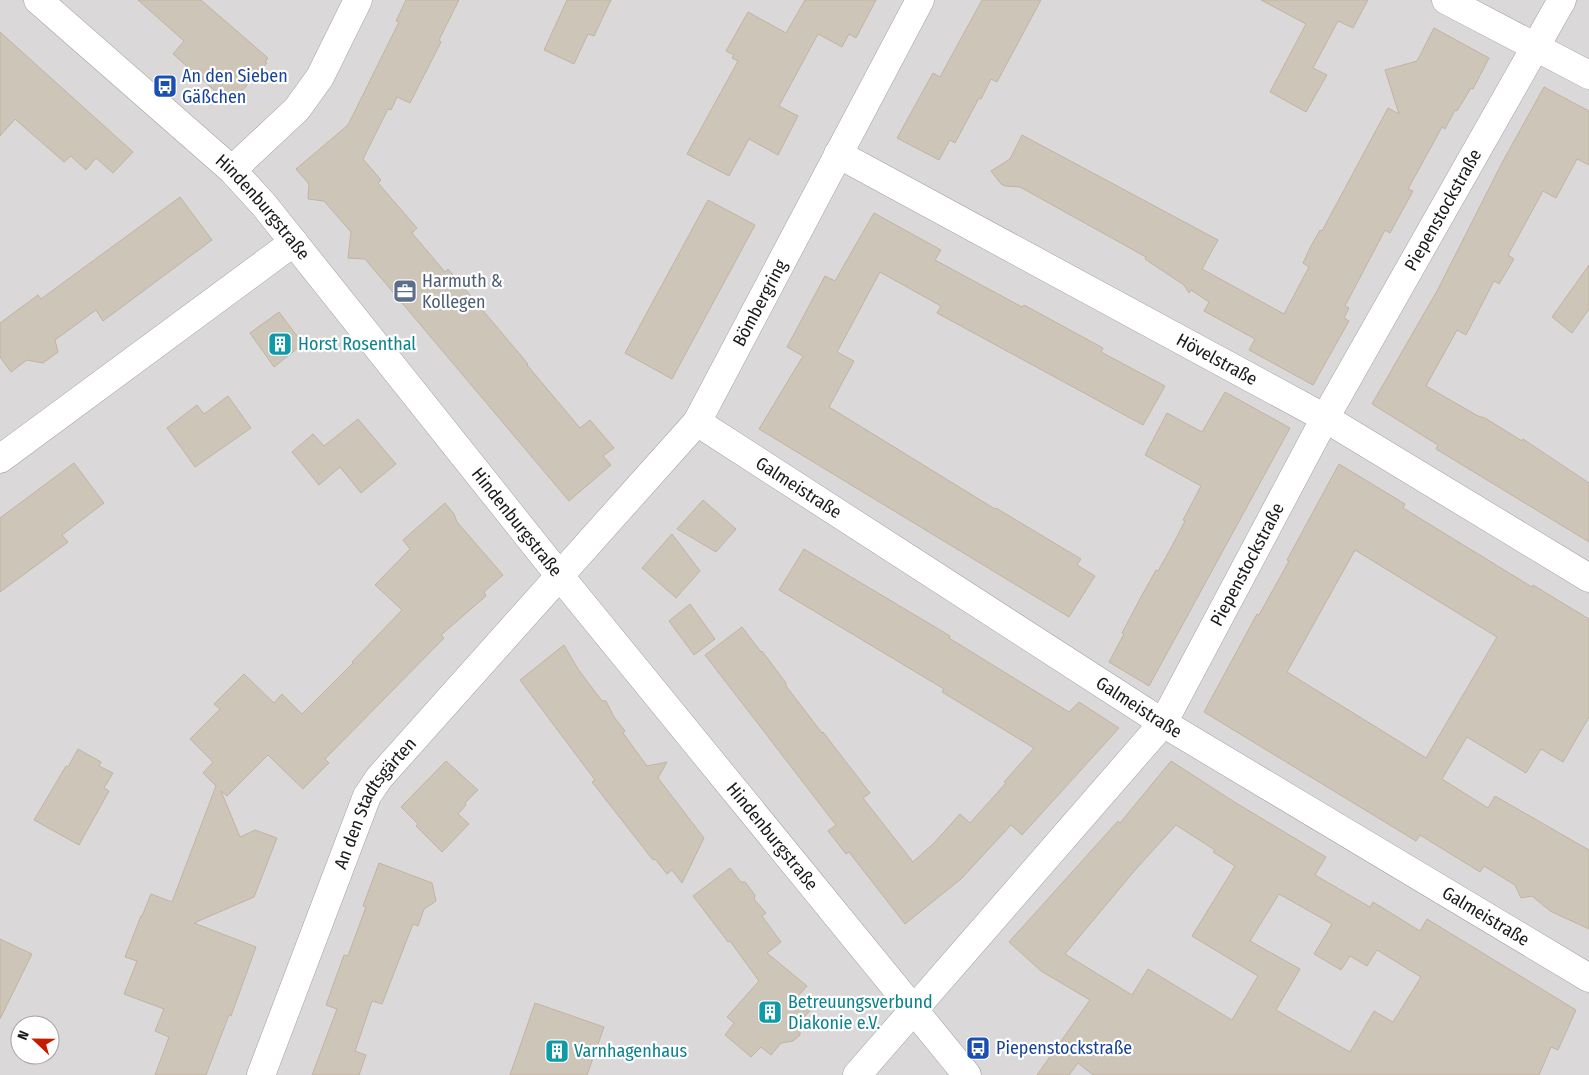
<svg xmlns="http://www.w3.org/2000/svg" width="1589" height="1075" font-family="'Fira Sans Condensed',sans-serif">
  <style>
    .residential { fill: #dad8d8; fill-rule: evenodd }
    .building { fill: #cec5b9; stroke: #c1b3a1; fill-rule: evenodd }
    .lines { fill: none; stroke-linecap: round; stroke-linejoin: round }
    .minor-casing { stroke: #a2a2a2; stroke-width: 29 }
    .minor { stroke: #fff; stroke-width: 28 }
    .labels { text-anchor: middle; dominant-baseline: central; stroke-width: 4.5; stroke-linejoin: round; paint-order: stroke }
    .transit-label { font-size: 18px; fill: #164399; stroke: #fff; text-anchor: start }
    .street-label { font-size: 18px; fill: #1b1b1b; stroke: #fff }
    .service-label { font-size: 18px; fill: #4e5e75; stroke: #fff; text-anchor: start }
    .culture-label { font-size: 18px; fill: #0d838f; stroke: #fff; text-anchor: start }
  </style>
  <rect width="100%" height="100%" fill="#eeebe0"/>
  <path class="residential" d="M0 0H1589V1075H0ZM20 1025H50V1055H20Z"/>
  <g class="building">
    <polygon points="138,0 201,0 268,58 265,62 267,63 230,104 173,54 184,41"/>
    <polygon points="406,0 459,0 439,40 441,42 410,103 397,97 391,110 388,109 363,159 381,180 378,183 417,228 412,233 445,272 448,269 528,364 527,365 580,428 590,420 614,448 603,456 611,465 569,501 365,259 348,258 351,232 324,201 308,199 309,184 296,169 348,125 399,22 396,21"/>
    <polygon points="567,0 611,0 594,36 588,34 574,64 544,50"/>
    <polygon points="805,0 876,0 856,38 849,34 842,47 818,34 779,106 798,116 778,155 749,139 729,176 687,154 738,61 732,58 734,55 726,51 748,12 786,33"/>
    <polygon points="982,0 1041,0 997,82 991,79 981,99 979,98 955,143 950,140 939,160 897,138 933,73 940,77"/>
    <polygon points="1261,0 1368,0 1353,28 1338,21 1313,68 1327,75 1306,112 1270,92 1306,24"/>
    <polygon points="1434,28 1489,58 1473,89 1471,88 1457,111 1455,110 1445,129 1442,127 1408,189 1413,191 1390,233 1385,230 1345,306 1349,308 1344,318 1349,321 1313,385 1249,350 1255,339 1204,311 1209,302 1191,290 1189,293 1184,285 1145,259 1146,257 1020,187 1005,186 1001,184 991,171 1010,159 1022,135 1218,240 1202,269 1284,314 1309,267 1303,263 1311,246 1320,230 1322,231 1388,108 1399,114 1385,70 1417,61"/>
    <polygon points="0,32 133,152 113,173 96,158 86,170 71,156 64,162 15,119 0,136"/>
    <polygon points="1544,87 1589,111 1589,165 1577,159 1556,198 1543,191 1508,255 1514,259 1499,284 1494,281 1466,335 1457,330 1426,386 1478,416 1485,418 1522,441 1523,439 1589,483 1589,542 1436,449 1438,445 1372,404 1437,291 1503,161"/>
    <polygon points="180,197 212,240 103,321 96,310 55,340 58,352 43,363 27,360 11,372 0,357 0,323 38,295 41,299"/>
    <polygon points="708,200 755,225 672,379 625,353"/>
    <polygon points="874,213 941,250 935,260 1022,307 1024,305 1103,348 1101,352 1165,386 1143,425 937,313 941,306 880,272 837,352 854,361 829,407 995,509 996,508 1081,559 1077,565 1095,576 1069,617 759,429 803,356 787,347 825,276 835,281"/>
    <polygon points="1589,265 1589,309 1572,333 1552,317"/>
    <polygon points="279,312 303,344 274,367 250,333"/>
    <polygon points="1225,392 1290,428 1149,686 1109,662 1124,634 1122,633 1141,597 1156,570 1158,571 1172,546 1185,521 1183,520 1201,486 1145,455 1167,413 1202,432"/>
    <polygon points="228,396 251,428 195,467 167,428 197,405 204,414"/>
    <polygon points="358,419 396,464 361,493 340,467 319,485 292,452 313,434 324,446"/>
    <polygon points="74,463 104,503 62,535 68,542 0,592 0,518"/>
    <path d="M1339 464 1405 504 1403 508 1532 587 1533 585 1589 619V717L1563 762 1541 749 1526 773 1467 737 1442 779 1488 808 1495 796 1589 850V929L1550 911 1532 896 1521 898 1515 885 1484 866 1480 872 1420 835 1416 841 1204 712 1257 614 1259 615 1289 561 1287 560ZM1355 550 1497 637 1426 758 1287 672Z"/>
    <polygon points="703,500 736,529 716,552 677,529"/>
    <polygon points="445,503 454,514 457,522 503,575 484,592 486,596 441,635 444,638 325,759 329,763 303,789 268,755 227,796 221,791 240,837 255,830 277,838 254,897 194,923 256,947 231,1016 229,1015 206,1075 155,1075 169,1037 155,1031 164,1009 124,994 137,961 125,957 141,916 142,916 151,894 172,902 216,786 203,773 213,762 190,739 220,709 214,704 244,674 274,703 282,694 302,714 353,663 352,662 402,610 375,585 410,549 403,540"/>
    <polygon points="672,534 700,571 676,598 642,568"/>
    <polygon points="804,549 925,621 950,636 949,638 1069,712 1079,702 1119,728 1022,835 1011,825 961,879 905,924 849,852 846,854 828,831 836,825 705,655 742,627 761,652 762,651 786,683 786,686 822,733 823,732 870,793 863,798 913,862 934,843 960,814 970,823 1006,783 1004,782 1034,748 942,692 944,689 779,590"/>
    <polygon points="690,604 715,639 694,655 669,621"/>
    <polygon points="564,645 578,669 602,701 606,701 614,717 625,731 623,733 647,766 667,762 658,778 704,838 682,883 672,870 667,874 655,859 653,860 592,782 595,780 520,680"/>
    <polygon points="78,749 101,762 99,766 113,773 104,788 109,791 79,845 34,820 66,766 68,767"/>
    <polygon points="446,761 478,790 465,803 466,805 458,814 469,824 442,852 416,826 418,824 401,807"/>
    <path d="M1171 761 1236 803 1326 857 1315 875 1370 907 1373 902 1420 931 1427 919 1576 1010 1558 1050 1551 1047 1539 1075H1093L1078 1063 1069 1075H1037L1090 1000 1041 971 1009 942 1118 821 1120 823ZM1176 825 1215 850 1213 852 1235 866 1192 936 1258 976 1232 1020 1148 969 1132 995 1065 954 1136 869ZM1279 894 1332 924 1314 954 1341 970 1350 956 1367 966 1377 950 1421 977 1393 1022 1374 1011 1350 1052 1276 1010 1300 969 1250 941Z"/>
    <polygon points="379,863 432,883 436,901 424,909 418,926 413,924 382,1004 372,1001 355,1051 366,1055 359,1075 312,1075 337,1009 326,1005 344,955 348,956 366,907 363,906"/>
    <polygon points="730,868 741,882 745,882 755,895 754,899 766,913 762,916 781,942 767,953 807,986 798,996 812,1008 800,1022 800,1035 793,1041 781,1043 771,1055 761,1047 751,1057 725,1035 734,1023 727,1017 759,981 730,941 728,942 693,896"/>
    <polygon points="0,939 32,954 0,1019"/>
    <polygon points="535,1003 604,1027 587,1075 510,1075"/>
  </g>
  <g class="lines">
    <g class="minor-casing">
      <g id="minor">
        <path id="s1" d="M38 0 232 170 264 205 559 575 967 1075"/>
        <polyline points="1446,0 1589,75"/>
        <path id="s2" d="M838 154 1325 418 1589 578"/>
        <polyline points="232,170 297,109 320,77 358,0"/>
        <path id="s3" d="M697 422 1163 723 1589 978"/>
        <polyline points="0,459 294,242"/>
        <path id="s4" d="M261 1075 367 796 379 778 697 422 920 0"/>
        <path id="s5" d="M857 1075 1163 723 1325 418 1562 0"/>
      </g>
    </g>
    <use href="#minor" class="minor"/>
  </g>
  <defs>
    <g id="bus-square" transform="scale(1.25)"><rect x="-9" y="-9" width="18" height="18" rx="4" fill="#1a4fb4" stroke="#fff"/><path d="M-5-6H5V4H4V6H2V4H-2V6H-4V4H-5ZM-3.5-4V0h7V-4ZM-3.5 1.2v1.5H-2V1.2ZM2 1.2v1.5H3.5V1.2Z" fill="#fff"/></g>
    <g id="office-square" transform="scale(1.25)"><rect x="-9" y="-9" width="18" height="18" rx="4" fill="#5c6f8a" stroke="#fff"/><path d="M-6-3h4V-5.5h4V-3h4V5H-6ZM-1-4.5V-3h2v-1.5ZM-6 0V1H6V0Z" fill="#fff"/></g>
    <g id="building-square" transform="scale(1.25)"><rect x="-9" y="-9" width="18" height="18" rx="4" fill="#0f9aa8" stroke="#fff"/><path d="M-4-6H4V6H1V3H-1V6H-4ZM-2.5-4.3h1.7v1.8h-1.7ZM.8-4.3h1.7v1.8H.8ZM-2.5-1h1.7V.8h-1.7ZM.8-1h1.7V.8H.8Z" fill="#fff"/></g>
  </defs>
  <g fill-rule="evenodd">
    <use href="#bus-square" x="165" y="86"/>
    <use href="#office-square" x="405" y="291"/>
    <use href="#building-square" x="280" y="344"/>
    <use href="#building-square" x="770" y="1012"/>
    <use href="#bus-square" x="978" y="1048"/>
    <use href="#building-square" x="557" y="1051"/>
  </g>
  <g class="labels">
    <g class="transit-label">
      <text x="182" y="76">An den Sieben<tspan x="182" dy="21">Gäßchen</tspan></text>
      <text x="996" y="1048">Piepenstockstraße</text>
    </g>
    <g class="street-label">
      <text stroke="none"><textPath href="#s1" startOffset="306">Hindenburgstraße</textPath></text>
      <text stroke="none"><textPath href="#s5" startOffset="1051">Piepenstockstraße</textPath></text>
      <text stroke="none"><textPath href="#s4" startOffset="932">Bömbergring</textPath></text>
      <text stroke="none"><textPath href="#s2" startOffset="431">Hövelstraße</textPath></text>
      <text stroke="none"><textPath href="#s3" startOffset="121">Galmeistraße</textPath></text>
      <text stroke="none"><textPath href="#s1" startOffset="711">Hindenburgstraße</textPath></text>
      <text stroke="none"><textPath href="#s5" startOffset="646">Piepenstockstraße</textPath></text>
      <text stroke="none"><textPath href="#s3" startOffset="526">Galmeistraße</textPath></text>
      <text stroke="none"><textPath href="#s4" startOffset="296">An den Stadtsgärten</textPath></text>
      <text stroke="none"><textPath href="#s1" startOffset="1116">Hindenburgstraße</textPath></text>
      <text stroke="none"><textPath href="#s3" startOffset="931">Galmeistraße</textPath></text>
    </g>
    <g class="service-label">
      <text x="422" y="281">Harmuth &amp;<tspan x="422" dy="21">Kollegen</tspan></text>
    </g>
    <g class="culture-label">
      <text x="298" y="344">Horst Rosenthal</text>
      <text x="788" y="1002">Betreuungsverbund<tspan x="788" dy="21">Diakonie e.V.</tspan></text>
      <text x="574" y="1051">Varnhagenhaus</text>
    </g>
  </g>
  <g transform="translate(35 1040) rotate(292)"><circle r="24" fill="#ffffff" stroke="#a4a4a4"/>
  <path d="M0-4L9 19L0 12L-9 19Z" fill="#c71b00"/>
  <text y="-8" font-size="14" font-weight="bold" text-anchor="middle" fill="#1b1b1b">N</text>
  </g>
</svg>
